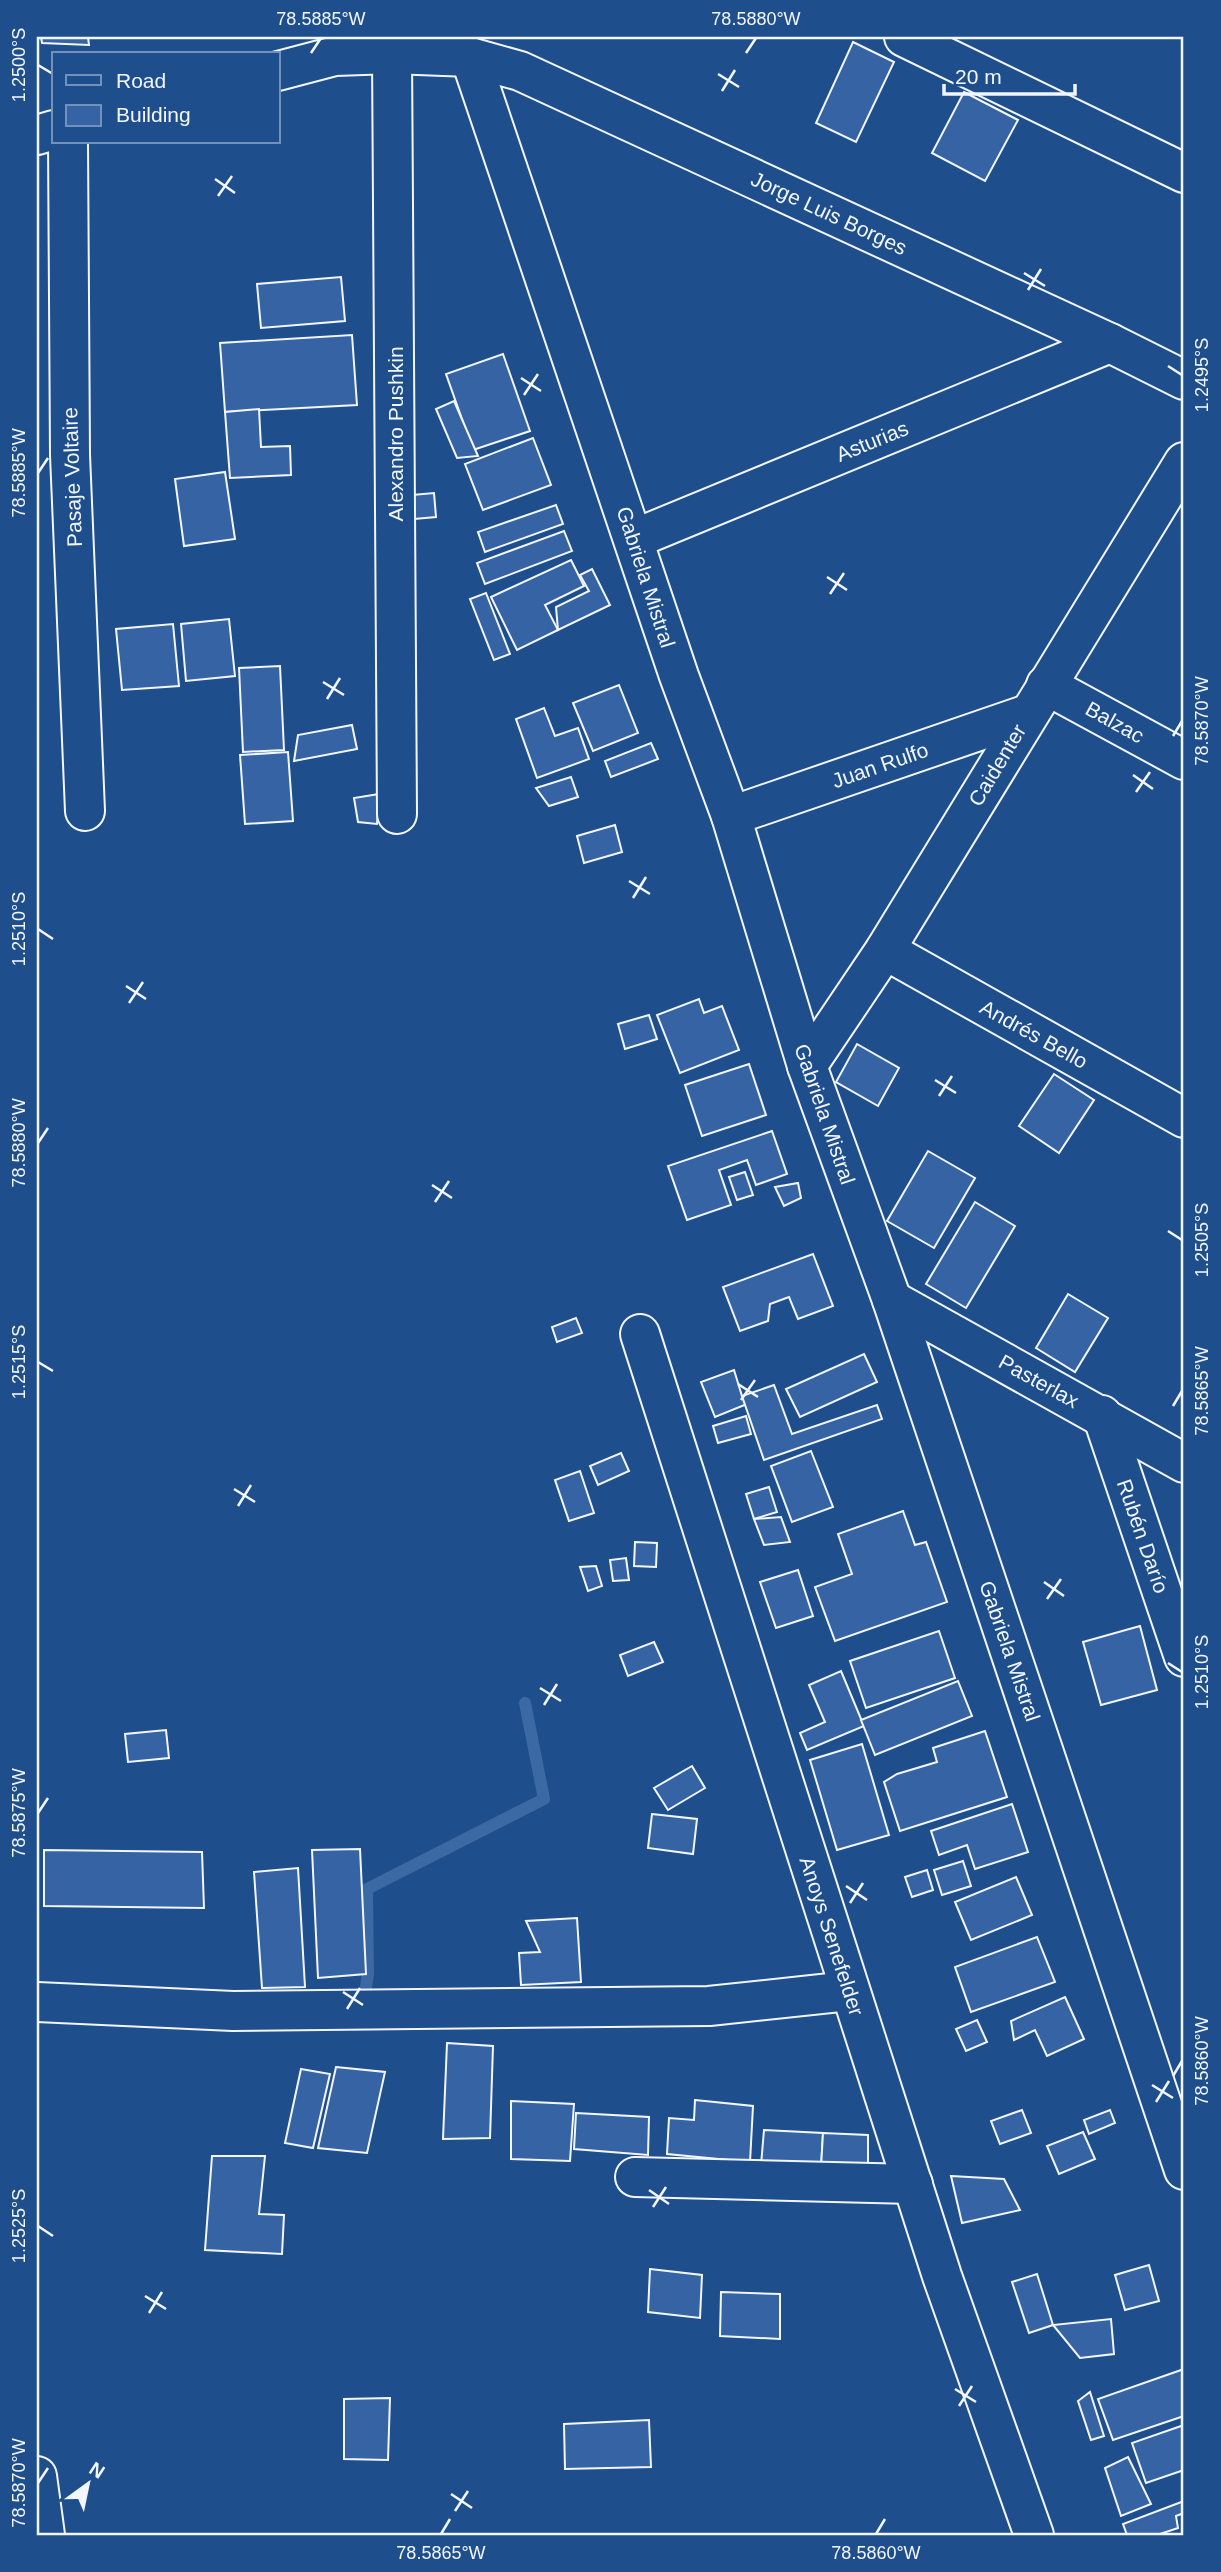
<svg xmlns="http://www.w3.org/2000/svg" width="1221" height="2572" font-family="Helvetica,sans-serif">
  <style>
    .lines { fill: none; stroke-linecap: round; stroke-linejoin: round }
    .stream { stroke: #3b69a3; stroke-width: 12 }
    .building { fill: #3563a3; stroke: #f2f6ff; stroke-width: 2 }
    .street-casing { stroke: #f2f6ff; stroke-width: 42 }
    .secondary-casing { stroke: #f2f6ff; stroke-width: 42 }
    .street { stroke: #1f4e8c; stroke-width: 38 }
    .secondary { stroke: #1f4e8c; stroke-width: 38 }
    .ticks { fill: none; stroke: #f2f6ff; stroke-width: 2.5 }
    .labels { text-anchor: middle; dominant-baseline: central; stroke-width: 5; stroke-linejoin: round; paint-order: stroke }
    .street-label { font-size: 21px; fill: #f2f6ff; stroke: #1f4e8c }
    .neatline { fill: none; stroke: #f2f6ff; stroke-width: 2.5 }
    .ticks-label { font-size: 18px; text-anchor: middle; fill: #f2f6ff }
  </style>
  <rect width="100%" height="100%" fill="#1f4e8c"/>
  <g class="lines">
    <polyline class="stream" points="366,1987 368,1974 367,1889 544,1799 525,1703"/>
  </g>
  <g class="building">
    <polygon points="41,37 88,37 89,45 42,43"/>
    <polygon points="853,42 894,62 856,142 816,123"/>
    <polygon points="964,92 1018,120 985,181 932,153"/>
    <polygon points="341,277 345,321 261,328 257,284"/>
    <polygon points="352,335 357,405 225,412 220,343"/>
    <polygon points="503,354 530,431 473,450 446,374"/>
    <polygon points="454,401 478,456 457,458 436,409"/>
    <polygon points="259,409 261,447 290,446 291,475 230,478 225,412"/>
    <polygon points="533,438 551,485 483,510 465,464"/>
    <polygon points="225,472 235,539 184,546 175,479"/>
    <polygon points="434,493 436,517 403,520 401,496"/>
    <polygon points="556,505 563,524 485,552 478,532"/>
    <polygon points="564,531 572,551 485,584 477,563"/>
    <polygon points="571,560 584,586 545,605 558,630 517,650 491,597"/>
    <polygon points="592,569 610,605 558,630 556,607 589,591 580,575"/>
    <polygon points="486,593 510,654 494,660 470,599"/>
    <polygon points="229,619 235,676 186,681 181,624"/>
    <polygon points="173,624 179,686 122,690 116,629"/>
    <polygon points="280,666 284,750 243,752 239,668"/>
    <polygon points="619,685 638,733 593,751 573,703"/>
    <polygon points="544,708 555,736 578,728 589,759 537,778 516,719"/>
    <polygon points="352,725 357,749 294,761 298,735"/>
    <polygon points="651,743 658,759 611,777 605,761"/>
    <polygon points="288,752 293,821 245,824 240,755"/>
    <polygon points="571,777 578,797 549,806 536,788"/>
    <polygon points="379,794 377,824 358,822 354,798"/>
    <polygon points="615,825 622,852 584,863 577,836"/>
    <polygon points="699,999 704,1013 722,1006 739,1050 680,1073 657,1015"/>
    <polygon points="649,1015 657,1039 625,1049 618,1024"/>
    <polygon points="857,1044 899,1068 878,1106 836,1082"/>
    <polygon points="749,1064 766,1115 702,1136 685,1085"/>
    <polygon points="1054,1074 1094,1100 1059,1153 1019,1126"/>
    <polygon points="772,1131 787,1174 756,1185 747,1160 719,1170 731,1205 687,1220 668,1166"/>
    <polygon points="928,1151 975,1178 934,1248 887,1221"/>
    <polygon points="745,1172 753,1195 737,1200 729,1177"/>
    <polygon points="798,1183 801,1198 784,1206 775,1187"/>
    <polygon points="975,1202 1015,1226 966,1308 926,1284"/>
    <polygon points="813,1254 833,1306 798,1319 789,1297 770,1304 768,1321 740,1331 723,1287"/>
    <polygon points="1068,1294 1108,1318 1075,1372 1036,1348"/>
    <polygon points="576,1318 582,1333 557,1342 552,1327"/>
    <polygon points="864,1354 877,1382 800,1417 786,1389"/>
    <polygon points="734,1370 742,1396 747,1404 715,1417 701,1382"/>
    <polygon points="774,1385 792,1434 877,1405 882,1419 764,1460 742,1396"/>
    <polygon points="746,1416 751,1434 718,1443 713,1426"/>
    <polygon points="811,1451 833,1507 792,1522 771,1466"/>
    <polygon points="621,1453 629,1471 598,1485 590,1466"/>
    <polygon points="580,1471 594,1513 569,1521 555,1480"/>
    <polygon points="769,1487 777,1512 754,1519 746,1494"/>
    <polygon points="903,1511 915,1545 926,1542 947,1602 835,1641 815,1587 852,1574 838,1534"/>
    <polygon points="781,1517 790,1542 764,1545 754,1519"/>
    <polygon points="635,1542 657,1543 656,1567 634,1566"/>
    <polygon points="626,1558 629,1580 613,1581 610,1560"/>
    <polygon points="596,1566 602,1586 588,1591 580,1567"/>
    <polygon points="798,1570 813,1616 776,1628 760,1582"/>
    <polygon points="1140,1626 1157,1690 1101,1705 1083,1642"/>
    <polygon points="939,1631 955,1678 866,1708 850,1661"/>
    <polygon points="654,1642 663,1662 628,1676 620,1655"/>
    <polygon points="841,1671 864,1726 807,1750 800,1733 825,1722 809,1685"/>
    <polygon points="958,1681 972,1716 875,1755 861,1720"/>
    <polygon points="166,1730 169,1758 128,1762 125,1734"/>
    <polygon points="985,1731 1007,1797 900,1831 884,1782 897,1774 937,1762 933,1748"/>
    <polygon points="862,1744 889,1835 837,1850 810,1760"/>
    <polygon points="692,1766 705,1788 668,1810 654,1788"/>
    <polygon points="1012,1804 1028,1852 975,1869 967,1845 939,1855 931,1831"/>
    <polygon points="652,1814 697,1819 693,1854 648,1848"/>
    <polygon points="360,1849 366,1974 318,1978 312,1850"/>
    <polygon points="44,1850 202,1852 204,1908 44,1906"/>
    <polygon points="963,1861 971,1886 942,1895 934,1870"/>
    <polygon points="298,1868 305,1987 262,1988 254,1872"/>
    <polygon points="927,1870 933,1890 912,1897 905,1877"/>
    <polygon points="1016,1877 1032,1915 971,1940 955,1902"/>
    <polygon points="577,1918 581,1982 521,1985 519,1953 540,1952 526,1921"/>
    <polygon points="1037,1937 1055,1982 971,2012 955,1967"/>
    <polygon points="1065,1997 1084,2039 1047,2056 1035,2030 1014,2040 1011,2021"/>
    <polygon points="977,2020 987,2042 966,2051 956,2029"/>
    <polygon points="447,2043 493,2046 490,2138 443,2139"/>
    <polygon points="336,2067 385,2072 367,2153 318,2148"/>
    <polygon points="301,2069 330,2074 313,2148 285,2143"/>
    <polygon points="695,2100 753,2106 750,2162 667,2154 669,2118 694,2120"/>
    <polygon points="511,2101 574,2104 570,2161 511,2159"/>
    <polygon points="1022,2110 1031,2133 1000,2144 991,2121"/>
    <polygon points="1110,2110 1115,2123 1089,2134 1084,2120"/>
    <polygon points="576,2113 649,2117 648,2155 574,2149"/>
    <polygon points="764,2130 823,2133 821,2168 761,2165"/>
    <polygon points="1083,2132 1095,2159 1059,2174 1047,2146"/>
    <polygon points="823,2133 868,2135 868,2171 821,2168"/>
    <polygon points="212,2156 265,2156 259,2214 284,2215 282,2254 205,2250"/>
    <polygon points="951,2176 1004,2179 1020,2210 962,2223"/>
    <polygon points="1149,2265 1159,2301 1125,2310 1115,2275"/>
    <polygon points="650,2269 702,2275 700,2318 648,2312"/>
    <polygon points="1037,2274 1053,2325 1029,2333 1012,2282"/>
    <polygon points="721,2292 780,2294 780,2339 720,2336"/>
    <polygon points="1111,2319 1114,2354 1080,2358 1053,2325"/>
    <polygon points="1184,2369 1184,2416 1113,2440 1098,2399"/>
    <polygon points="1090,2392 1104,2436 1091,2440 1078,2401"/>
    <polygon points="390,2398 388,2460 344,2459 344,2399"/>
    <polygon points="649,2420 651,2467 565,2469 564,2424"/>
    <polygon points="1184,2425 1184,2470 1146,2483 1132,2443"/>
    <polygon points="1128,2457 1151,2504 1121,2516 1105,2468"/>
    <polygon points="1184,2501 1184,2513 1176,2516 1178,2528 1157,2535 1127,2535 1123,2524"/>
  </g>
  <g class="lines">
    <g class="street-casing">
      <g id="street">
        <polyline points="904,37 1184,173"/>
        <polyline points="470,57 679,676 731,816 807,1066 892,1300 1184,2170"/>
        <polyline points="68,142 70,455 85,811"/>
        <polyline points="634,539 1110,343"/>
        <polyline points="1046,685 1184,760"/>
        <polyline points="397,814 392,54 404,37"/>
        <polyline points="731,816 1028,714"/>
        <polyline points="885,950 1184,1118"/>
        <polyline points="807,1066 885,950 1184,462"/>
        <polyline points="892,1300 1184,1463"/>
        <polyline points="640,1334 942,2276 1034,2535"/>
        <polyline points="1102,1415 1184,1657"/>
        <polyline points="37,2002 233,2011 709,2006 849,1991"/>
        <polyline points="635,2177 913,2184"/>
        <polyline points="37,2476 45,2535"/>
      </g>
    </g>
    <g class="secondary-casing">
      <g id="secondary">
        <polyline points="278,71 335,56 392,54 470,57 520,71 1110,343 1184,380"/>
        <polyline points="37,135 54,130"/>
      </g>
    </g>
    <use href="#street" class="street"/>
    <use href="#secondary" class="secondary"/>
  </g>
  <path class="ticks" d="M311 53 321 38M746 53 756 38M38 65 53 74M718 74 739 87M722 91 735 70M215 179 235 193M218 196 232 176M1024 273 1045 286M1028 290 1041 269M1168 366 1182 375M521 378 541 391M524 395 538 374M38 473 48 458M827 577 847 590M830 594 844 573M323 682 344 695M327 699 340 678M1173 736 1182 721M1133 775 1153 789M1136 792 1150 772M629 881 650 894M633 898 646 877M38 929 53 939M126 986 146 999M129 1003 143 982M935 1080 956 1093M939 1096 952 1076M38 1143 48 1128M432 1185 452 1198M435 1202 449 1181M1168 1231 1182 1240M38 1362 53 1371M738 1384 758 1397M741 1400 755 1380M1173 1406 1182 1391M234 1489 255 1502M238 1506 251 1485M1044 1582 1064 1596M1047 1599 1061 1579M1168 1663 1182 1672M540 1688 561 1701M544 1705 557 1684M38 1813 48 1798M846 1886 867 1900M850 1903 863 1883M343 1992 363 2005M347 2009 360 1988M1173 2076 1182 2061M1152 2085 1173 2098M1156 2102 1169 2081M649 2190 669 2204M653 2207 666 2187M38 2226 53 2236M145 2296 166 2309M149 2313 162 2292M955 2389 976 2402M959 2406 972 2386M38 2483 48 2468M451 2494 472 2508M455 2511 468 2491M441 2534 450 2519M876 2534 885 2519"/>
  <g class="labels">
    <g class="street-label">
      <text transform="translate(829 213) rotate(25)">Jorge Luis Borges</text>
      <text transform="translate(395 434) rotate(-90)">Alexandro Pushkin</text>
      <text transform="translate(872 441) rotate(-22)">Asturias</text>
      <text transform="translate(72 477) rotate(-92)">Pasaje Voltaire</text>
      <text transform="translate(646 577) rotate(72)">Gabriela Mistral</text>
      <text transform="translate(1115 722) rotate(29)">Balzac</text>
      <text transform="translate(880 765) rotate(-19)">Juan Rulfo</text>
      <text transform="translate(997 765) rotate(-59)">Caidenter</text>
      <text transform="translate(1034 1034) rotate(29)">Andrés Bello</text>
      <text transform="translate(825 1114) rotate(71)">Gabriela Mistral</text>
      <text transform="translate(1039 1381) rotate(29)">Pasterlax</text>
      <text transform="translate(1143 1536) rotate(71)">Rubén Darío</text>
      <text transform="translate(1010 1651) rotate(71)">Gabriela Mistral</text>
      <text transform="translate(832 1936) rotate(72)">Anoys Senefelder</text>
    </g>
  </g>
  <rect width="1221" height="2572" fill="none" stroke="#1f4e8c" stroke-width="77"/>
  <rect x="52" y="52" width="228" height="91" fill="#1f4e8c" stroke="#7391ba" stroke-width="2"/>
  <rect x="66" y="75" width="35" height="10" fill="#1f4e8c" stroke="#7391ba" stroke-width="2"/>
  <text x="116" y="88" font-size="21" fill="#f2f6ff">Road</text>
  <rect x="66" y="105" width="35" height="21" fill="#3563a3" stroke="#7391ba" stroke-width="2"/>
  <text x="116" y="122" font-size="21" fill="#f2f6ff">Building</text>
  <g transform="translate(88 2484) rotate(33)" stroke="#1f4e8c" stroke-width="5" paint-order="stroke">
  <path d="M0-5L12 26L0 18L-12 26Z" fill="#f2f6ff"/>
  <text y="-10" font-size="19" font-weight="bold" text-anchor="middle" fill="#f2f6ff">N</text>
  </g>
  <path d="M944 84v10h131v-10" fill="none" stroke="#f2f6ff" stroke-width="3.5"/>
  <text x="955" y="84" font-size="21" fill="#f2f6ff" stroke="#1f4e8c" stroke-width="5" paint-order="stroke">20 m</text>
  <rect x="38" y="38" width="1144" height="2496" class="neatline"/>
  <g class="ticks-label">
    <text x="321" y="25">78.5885°W</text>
    <text x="756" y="25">78.5880°W</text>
    <text transform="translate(19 65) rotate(-90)" y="6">1.2500°S</text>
    <text transform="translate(1202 375) rotate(-90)" y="6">1.2495°S</text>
    <text transform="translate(19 473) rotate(-90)" y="6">78.5885°W</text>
    <text transform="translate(1202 721) rotate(-90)" y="6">78.5870°W</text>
    <text transform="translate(19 929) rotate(-90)" y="6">1.2510°S</text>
    <text transform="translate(19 1143) rotate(-90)" y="6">78.5880°W</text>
    <text transform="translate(1202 1240) rotate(-90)" y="6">1.2505°S</text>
    <text transform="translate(19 1362) rotate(-90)" y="6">1.2515°S</text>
    <text transform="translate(1202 1391) rotate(-90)" y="6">78.5865°W</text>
    <text transform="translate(1202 1672) rotate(-90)" y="6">1.2510°S</text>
    <text transform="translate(19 1813) rotate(-90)" y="6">78.5875°W</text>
    <text transform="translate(1202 2061) rotate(-90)" y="6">78.5860°W</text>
    <text transform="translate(19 2226) rotate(-90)" y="6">1.2525°S</text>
    <text transform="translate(19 2483) rotate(-90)" y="6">78.5870°W</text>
    <text x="441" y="2559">78.5865°W</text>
    <text x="876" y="2559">78.5860°W</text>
  </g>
</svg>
